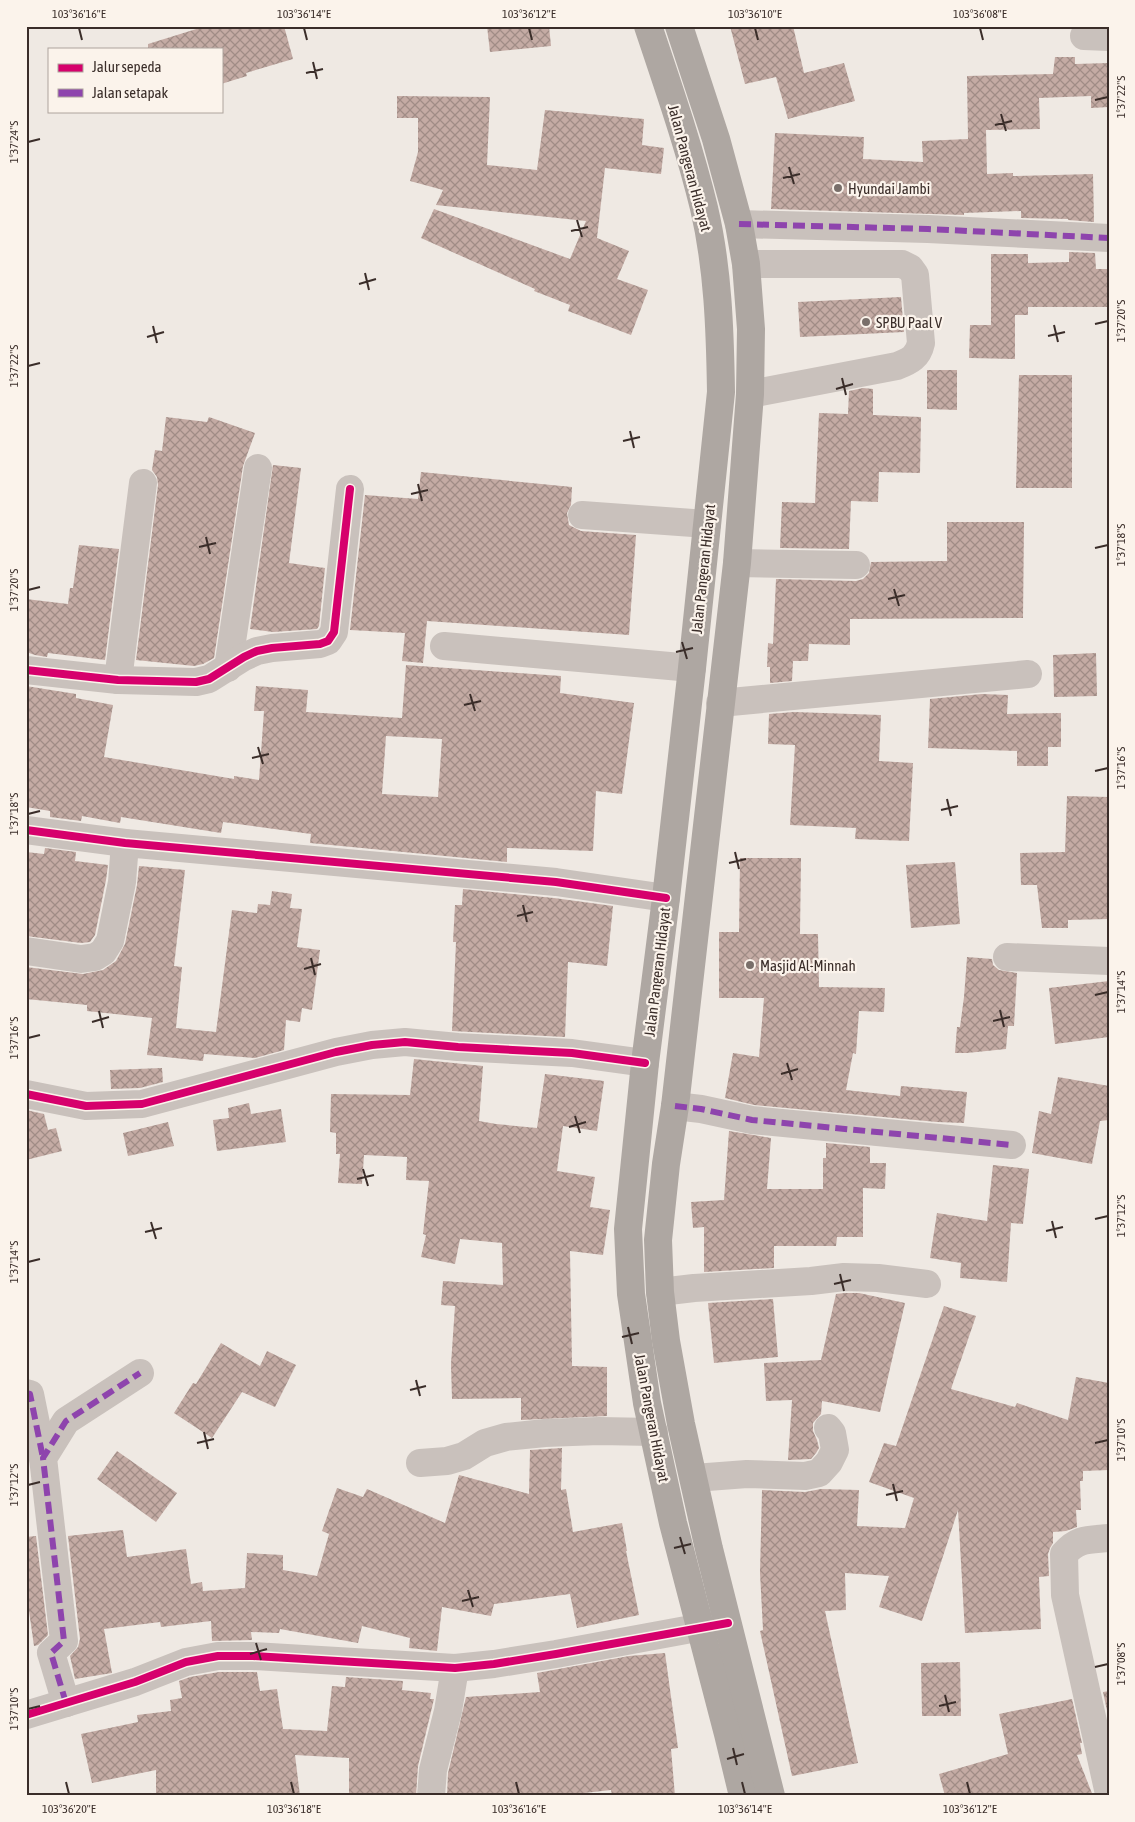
<svg xmlns="http://www.w3.org/2000/svg" width="1135" height="1822" font-family="'Asap Condensed',sans-serif">
  <style>
    .building { fill: url(#building-cross-hatch); fill-rule: evenodd }
    .lines { fill: none; stroke-linecap: round; stroke-linejoin: round }
    .minor { stroke: #c9c1bc; stroke-width: 28 }
    .highway { stroke: #aea7a2; stroke-width: 28 }
    .quiet { stroke: #8e44ad; stroke-width: 6; stroke-dasharray: 12 6; stroke-linecap: butt }
    .cycleway-casing { stroke: #fbf3eb; stroke-width: 11 }
    .cycleway { stroke: #d6006c; stroke-width: 8 }
    .ticks { fill: none; stroke: #3a2d29; stroke-width: 2 }
    .poi-dot { fill: #796f6a; stroke: #fbf3eb; stroke-width: 2 }
    .labels { text-anchor: middle; dominant-baseline: central; stroke-width: 4.5; stroke-linejoin: round; paint-order: stroke }
    .street-label { font-size: 15px; fill: #3a2d29; stroke: #fbf3eb }
    .poi-label { font-size: 15px; fill: #3a2d29; stroke: #fbf3eb; text-anchor: start }
    .neatline { fill: none; stroke: #3a2d29; stroke-width: 2 }
    .ticks-label { font-size: 12px; text-anchor: middle; fill: #3a2d29 }
  </style>
  <defs>
    <pattern id="building-cross-hatch" width="8" height="8" patternUnits="userSpaceOnUse" patternTransform="scale(1.25)"><rect width="8" height="8" fill="#c4aba4"/><path d="M0 0l8 8M0 8l8-8" fill="none" stroke="#a08c86"/></pattern>
  </defs>
  <rect width="100%" height="100%" fill="#efe9e3"/>
  <g class="building">
    <polygon points="206,26 284,26 293,59 246,73 247,76 221,84 221,49 148,49 148,44"/>
    <polygon points="487,26 549,26 551,46 490,52"/>
    <polygon points="730,26 793,26 804,73 844,63 855,101 788,119 776,77 745,84"/>
    <polygon points="1055,57 1075,57 1075,64 1109,63 1109,107 1091,108 1091,96 1039,98 1040,129 986,130 987,174 1013,173 1013,176 1093,174 1094,222 1068,220 1068,219 1021,218 1021,211 964,213 964,215 771,209 775,133 864,137 863,159 923,162 922,141 968,139 967,76 1053,74"/>
    <polygon points="397,96 490,97 487,165 537,170 545,110 644,119 642,145 664,148 661,174 605,168 597,238 629,251 617,279 648,290 631,335 568,311 570,305 534,291 535,289 421,238 434,209 570,259 586,221 436,205 443,190 410,181 418,152 418,118 397,118"/>
    <polygon points="1069,252 1095,253 1096,269 1109,269 1109,307 1028,307 1028,315 1015,315 1015,359 969,358 970,325 991,325 991,254 1028,254 1028,263 1069,262"/>
    <polygon points="901,297 904,332 800,337 798,302"/>
    <polygon points="927,370 957,370 957,410 927,409"/>
    <polygon points="1019,375 1072,375 1072,488 1016,488"/>
    <polygon points="863,388 873,389 873,415 921,417 920,473 879,472 878,502 851,501 849,549 780,548 782,502 815,503 819,413 848,414 849,391"/>
    <polygon points="166,417 207,422 209,417 255,433 243,466 214,658 203,664 194,666 136,660 158,485 157,477 152,470 155,450 162,451"/>
    <polygon points="273,465 301,468 289,563 325,568 319,626 317,629 273,632 250,629"/>
    <polygon points="421,472 572,487 571,505 567,513 569,525 581,531 636,535 629,635 427,621 423,663 402,661 405,633 350,630 365,495 418,499"/>
    <polygon points="947,522 1024,522 1023,618 850,619 850,645 809,644 808,661 793,661 792,681 770,683 770,667 767,667 768,643 773,644 776,579 856,581 863,579 869,573 871,562 947,561"/>
    <polygon points="79,545 119,549 105,660 48,653 47,657 35,655 26,652 26,599 68,604 70,588 73,588"/>
    <polygon points="1096,653 1097,696 1054,697 1053,655"/>
    <path d="M406 665 561 676 560 693 634 703 622 794 596 791 593 851 507 848V862L310 843 311 834 223 822 221 833 121 817 120 823 82 816 81 821 50 817V811L26 807V686L76 694V698L113 705 104 757 234 779V776L259 780 264 711H254L256 686 308 690 306 712 402 718ZM386 736 442 739 438 797 382 794Z"/>
    <polygon points="982,694 1008,695 1007,714 1061,713 1061,747 1048,747 1048,766 1017,766 1017,751 928,748 930,699"/>
    <polygon points="794,712 881,715 879,761 913,763 909,841 855,839 856,828 790,825 795,745 768,744 769,714"/>
    <polygon points="1067,796 1109,797 1109,919 1068,920 1068,928 1042,928 1037,885 1021,885 1020,853 1065,852"/>
    <polygon points="45,848 76,852 75,861 108,865 106,880 95,935 90,942 81,943 26,936 26,852 44,854"/>
    <polygon points="740,858 801,858 800,934 818,934 819,987 885,988 884,1012 859,1011 856,1054 853,1053 846,1090 900,1096 901,1086 967,1092 964,1123 937,1122 754,1105 725,1098 733,1053 759,1057 764,998 719,998 719,932 739,932"/>
    <polygon points="955,862 960,924 911,928 906,865"/>
    <polygon points="139,866 185,870 174,966 182,967 176,1028 216,1032 232,910 257,913 258,904 270,905 272,891 292,894 290,908 302,909 297,947 320,950 312,1010 302,1008 300,1022 286,1020 284,1050 255,1058 204,1054 203,1061 147,1055 152,1018 87,1011 87,1005 26,999 26,967 83,974 103,970 116,961 125,944 137,885"/>
    <polygon points="463,889 554,898 613,906 607,966 568,962 565,1037 452,1031 456,942 453,942 455,905 462,905"/>
    <polygon points="967,957 992,959 993,965 999,970 1017,973 1014,1026 1008,1026 1006,1049 967,1053 955,1053 957,1027 960,1027 964,997"/>
    <polygon points="1109,981 1109,1037 1055,1044 1049,988"/>
    <polygon points="414,1059 483,1066 479,1121 496,1124 537,1128 545,1074 604,1081 597,1131 563,1126 557,1171 595,1177 590,1207 610,1210 603,1255 570,1251 572,1366 607,1367 607,1416 521,1420 521,1398 452,1399 451,1364 455,1306 441,1305 443,1281 503,1285 502,1243 460,1239 455,1264 421,1257 426,1235 423,1234 429,1181 406,1180 407,1157 364,1155 362,1184 338,1183 340,1154 336,1154 336,1133 330,1132 331,1094 410,1095"/>
    <polygon points="162,1068 163,1082 140,1088 111,1089 110,1070"/>
    <polygon points="1058,1077 1109,1086 1109,1120 1100,1121 1092,1164 1032,1153 1039,1111 1051,1114"/>
    <polygon points="249,1103 251,1114 281,1109 286,1142 217,1151 213,1120 229,1118 228,1108"/>
    <polygon points="26,1110 44,1114 48,1130 56,1128 62,1151 26,1160"/>
    <polygon points="168,1122 174,1146 128,1156 123,1133"/>
    <polygon points="729,1131 771,1138 767,1189 823,1189 823,1158 826,1158 826,1143 870,1147 870,1163 886,1163 885,1189 863,1188 863,1237 837,1237 836,1246 774,1246 774,1268 704,1272 704,1227 693,1228 691,1202 724,1200"/>
    <polygon points="993,1165 1029,1169 1023,1224 1011,1223 1007,1282 960,1278 961,1263 930,1258 937,1213 987,1221"/>
    <polygon points="845,1293 859,1293 905,1303 880,1412 822,1401 821,1414 813,1423 813,1431 817,1440 819,1448 816,1453 811,1459 788,1460 792,1400 766,1401 764,1363 821,1360 836,1294"/>
    <polygon points="773,1299 778,1357 714,1363 708,1303"/>
    <polygon points="944,1306 976,1316 951,1389 1015,1407 1017,1403 1068,1420 1076,1377 1109,1383 1109,1470 1083,1471 1083,1481 1080,1481 1081,1510 1076,1510 1077,1527 1066,1531 1053,1532 1053,1543 1050,1548 1048,1554 1049,1576 1039,1577 1041,1629 965,1633 958,1510 922,1621 879,1607 889,1576 845,1573 846,1610 825,1611 858,1763 792,1776 760,1631 763,1630 760,1573 762,1490 805,1492 821,1489 859,1490 857,1526 905,1528 914,1498 869,1482 884,1443 896,1446"/>
    <polygon points="221,1343 260,1366 267,1351 296,1365 275,1407 242,1392 212,1438 174,1413 193,1383 196,1384"/>
    <polygon points="562,1448 561,1490 566,1489 573,1532 622,1523 627,1551 626,1551 639,1615 577,1628 570,1594 494,1604 491,1616 442,1607 437,1651 409,1648 410,1638 362,1626 358,1643 280,1629 279,1633 251,1632 252,1640 212,1641 211,1621 161,1627 160,1622 104,1629 112,1673 75,1679 70,1656 78,1647 80,1639 68,1536 123,1530 127,1557 186,1549 191,1584 202,1582 203,1591 245,1588 247,1553 283,1555 283,1570 317,1576 329,1534 322,1531 337,1488 363,1497 367,1489 445,1523 459,1475 529,1494 530,1450"/>
    <polygon points="117,1451 177,1493 156,1522 97,1479"/>
    <polygon points="36,1536 48,1635 38,1645 34,1646 29,1611 26,1612 26,1537"/>
    <polygon points="665,1653 678,1748 671,1749 675,1796 612,1796 611,1790 558,1796 447,1796 448,1773 466,1697 540,1692 537,1673 629,1656"/>
    <polygon points="960,1662 961,1716 922,1716 921,1663"/>
    <polygon points="219,1672 257,1672 260,1691 277,1689 283,1729 327,1731 332,1686 345,1687 346,1677 403,1681 402,1690 431,1693 430,1699 434,1699 418,1766 416,1796 349,1796 349,1758 295,1755 300,1796 156,1796 156,1770 92,1783 81,1734 138,1722 137,1715 171,1711 170,1700 182,1698 179,1681 190,1677"/>
    <polygon points="1109,1691 1109,1720 1103,1692"/>
    <polygon points="1072,1699 1082,1743 1080,1743 1082,1754 1077,1755 1093,1796 945,1796 939,1774 1008,1754 999,1714"/>
  </g>
  <g class="lines">
    <g class="minor">
      <polyline points="1084,36 1109,37"/>
      <polyline points="739,224 928,229 1109,238"/>
      <path d="M746 264H902L910 268 915 275 921 343C918 357 910 361 897 366L750 394"/>
      <polyline points="582,515 707,524"/>
      <polyline points="737,563 856,565"/>
      <polyline points="444,646 692,668"/>
      <polyline points="228,668 258,468"/>
      <polyline points="26,670 118,680 196,682 209,679 244,657 257,651 272,648 320,644 328,641 334,632 350,489"/>
      <polyline points="118,680 143,483"/>
      <polyline points="720,703 1028,674"/>
      <polyline points="26,830 125,843 556,882 666,898"/>
      <polyline points="26,951 81,959 95,957 103,952 110,941 122,882 125,843"/>
      <polyline points="1007,957 1109,961"/>
      <polyline points="26,1094 86,1106 142,1104 336,1052 372,1045 405,1042 458,1047 572,1053 645,1063"/>
      <polyline points="675,1106 701,1109 752,1120 1012,1145"/>
      <polyline points="660,1292 694,1288 811,1281 844,1277 878,1278 927,1284"/>
      <polyline points="26,1393 30,1394 43,1458"/>
      <polyline points="420,1463 447,1461 464,1456 485,1443 506,1437 545,1433 599,1431 654,1432"/>
      <polyline points="694,1478 747,1474 805,1476 819,1473 829,1462 835,1450 832,1433 828,1428"/>
      <path d="M1109 1538C1088 1540 1078 1538 1064 1554L1065 1595 1109 1794"/>
      <polyline points="66,1703 51,1653 64,1641 43,1458 66,1421 140,1373"/>
      <polyline points="26,1715 135,1682 186,1662 218,1656 253,1656 455,1668 494,1664 556,1654 724,1623"/>
      <polyline points="431,1796 433,1770 448,1711 455,1668"/>
    </g>
    <g class="highway">
      <path d="M648 26C668 86 689 146 704 208 718 268 720 330 721 392L692 668 666 898 645 1063 628 1229 631 1294 647 1403 673 1523 728 1734 743 1796"/>
      <polyline points="679,26 716,139 739,224 746,264 751,329 750,394 737,563 675,1106 666,1164 658,1240 660,1292 666,1341 681,1424 709,1549 771,1796"/>
    </g>
    <g class="quiet">
      <polyline points="739,224 928,229 1109,238"/>
      <polyline points="675,1106 701,1109 752,1120 1012,1145"/>
      <polyline points="26,1393 30,1394 43,1458"/>
      <polyline points="66,1703 51,1653 64,1641 43,1458 66,1421 140,1373"/>
    </g>
    <g class="cycleway-casing">
      <g id="cycleway">
        <polyline points="26,670 118,680 196,682 209,679 244,657 257,651 272,648 320,644 328,641 334,632 350,489"/>
        <polyline points="26,830 125,843 556,882 666,898"/>
        <polyline points="26,1094 86,1106 142,1104 336,1052 372,1045 405,1042 458,1047 572,1053 645,1063"/>
        <polyline points="26,1715 135,1682 186,1662 218,1656 253,1656 455,1668 494,1664 556,1654 728,1623"/>
      </g>
    </g>
    <use href="#cycleway" class="cycleway"/>
  </g>
  <path class="ticks" d="M79 28 82 40M304 28 307 40M529 28 532 40M755 28 758 40M980 28 983 40M313 62 317 79M306 73 323 69M1095 100 1108 97M1001 114 1006 131M995 125 1012 121M28 142 40 139M789 167 794 184M783 178 800 174M577 220 582 237M571 231 588 227M365 273 369 290M359 284 376 279M1095 324 1108 321M1054 325 1058 342M153 326 157 343M1048 336 1065 332M147 337 164 332M28 366 40 363M842 378 846 395M836 389 853 384M630 431 634 448M623 441 640 437M418 484 422 501M411 494 428 490M206 537 210 554M199 547 216 543M1095 548 1108 545M894 589 899 606M28 590 40 587M888 599 905 595M682 642 687 659M676 652 693 648M470 694 475 711M464 705 481 701M258 747 263 764M252 758 269 754M1095 771 1108 768M947 799 951 816M941 810 958 806M28 814 40 811M735 852 739 869M729 863 746 859M523 905 527 922M517 916 533 912M311 958 315 975M304 969 321 964M1095 995 1108 992M1000 1010 1004 1027M99 1011 103 1028M993 1021 1010 1017M92 1022 109 1017M28 1038 40 1035M787 1063 792 1080M781 1074 798 1069M575 1116 580 1133M569 1127 586 1122M363 1169 368 1186M357 1179 374 1175M1095 1219 1108 1216M1052 1221 1056 1238M151 1222 156 1239M1046 1231 1063 1227M145 1232 162 1228M28 1262 40 1259M840 1274 844 1291M834 1284 851 1280M628 1327 632 1344M622 1337 639 1333M416 1380 420 1396M410 1390 426 1386M204 1432 208 1449M197 1443 214 1439M1095 1443 1108 1440M893 1484 897 1501M28 1485 40 1482M886 1495 903 1491M680 1537 685 1554M674 1548 691 1544M468 1590 473 1607M462 1601 479 1597M256 1643 261 1660M250 1654 267 1649M1095 1667 1108 1664M945 1695 949 1712M939 1706 956 1702M28 1709 40 1706M733 1748 737 1765M727 1759 744 1754M66 1782 69 1794M291 1782 294 1794M516 1782 519 1794M742 1782 745 1794M967 1782 970 1794"/>
  <g class="poi-dot">
    <circle cx="838" cy="188" r="5"/>
    <circle cx="866" cy="322" r="5"/>
    <circle cx="750" cy="965" r="5"/>
  </g>
  <g class="labels">
    <g class="street-label">
      <text transform="translate(690 168) rotate(75)">Jalan Pangeran Hidayat</text>
      <text transform="translate(703 569) rotate(-84)">Jalan Pangeran Hidayat</text>
      <text transform="translate(657 972) rotate(-83)">Jalan Pangeran Hidayat</text>
      <text transform="translate(652 1418) rotate(79)">Jalan Pangeran Hidayat</text>
    </g>
    <g class="poi-label">
      <text x="848" y="188">Hyundai Jambi</text>
      <text x="876" y="322">SPBU Paal V</text>
      <text x="760" y="965">Masjid Al-Minnah</text>
    </g>
  </g>
  <rect width="1135" height="1822" fill="none" stroke="#fbf3eb" stroke-width="55"/>
  <rect x="48" y="48" width="175" height="65" fill="#fbf3eb" stroke="#aea49d"/>
  <rect x="58" y="64" width="25" height="8" fill="#d6006c" stroke="#aea49d"/>
  <text x="92" y="72" font-size="15" fill="#3a2d29">Jalur sepeda</text>
  <rect x="58" y="89" width="25" height="8" fill="#8e44ad" stroke="#aea49d"/>
  <text x="92" y="98" font-size="15" fill="#3a2d29">Jalan setapak</text>
  <rect x="28" y="28" width="1080" height="1766" class="neatline"/>
  <g class="ticks-label">
    <text x="79" y="18">103°36'16"E</text>
    <text x="304" y="18">103°36'14"E</text>
    <text x="529" y="18">103°36'12"E</text>
    <text x="755" y="18">103°36'10"E</text>
    <text x="980" y="18">103°36'08"E</text>
    <text transform="translate(1121 97) rotate(-90)" y="4">1°37'22"S</text>
    <text transform="translate(14 142) rotate(-90)" y="4">1°37'24"S</text>
    <text transform="translate(1121 321) rotate(-90)" y="4">1°37'20"S</text>
    <text transform="translate(14 366) rotate(-90)" y="4">1°37'22"S</text>
    <text transform="translate(1121 545) rotate(-90)" y="4">1°37'18"S</text>
    <text transform="translate(14 590) rotate(-90)" y="4">1°37'20"S</text>
    <text transform="translate(1121 768) rotate(-90)" y="4">1°37'16"S</text>
    <text transform="translate(14 814) rotate(-90)" y="4">1°37'18"S</text>
    <text transform="translate(1121 992) rotate(-90)" y="4">1°37'14"S</text>
    <text transform="translate(14 1038) rotate(-90)" y="4">1°37'16"S</text>
    <text transform="translate(1121 1216) rotate(-90)" y="4">1°37'12"S</text>
    <text transform="translate(14 1262) rotate(-90)" y="4">1°37'14"S</text>
    <text transform="translate(1121 1440) rotate(-90)" y="4">1°37'10"S</text>
    <text transform="translate(14 1485) rotate(-90)" y="4">1°37'12"S</text>
    <text transform="translate(1121 1664) rotate(-90)" y="4">1°37'08"S</text>
    <text transform="translate(14 1709) rotate(-90)" y="4">1°37'10"S</text>
    <text x="69" y="1813">103°36'20"E</text>
    <text x="294" y="1813">103°36'18"E</text>
    <text x="519" y="1813">103°36'16"E</text>
    <text x="745" y="1813">103°36'14"E</text>
    <text x="970" y="1813">103°36'12"E</text>
  </g>
</svg>
